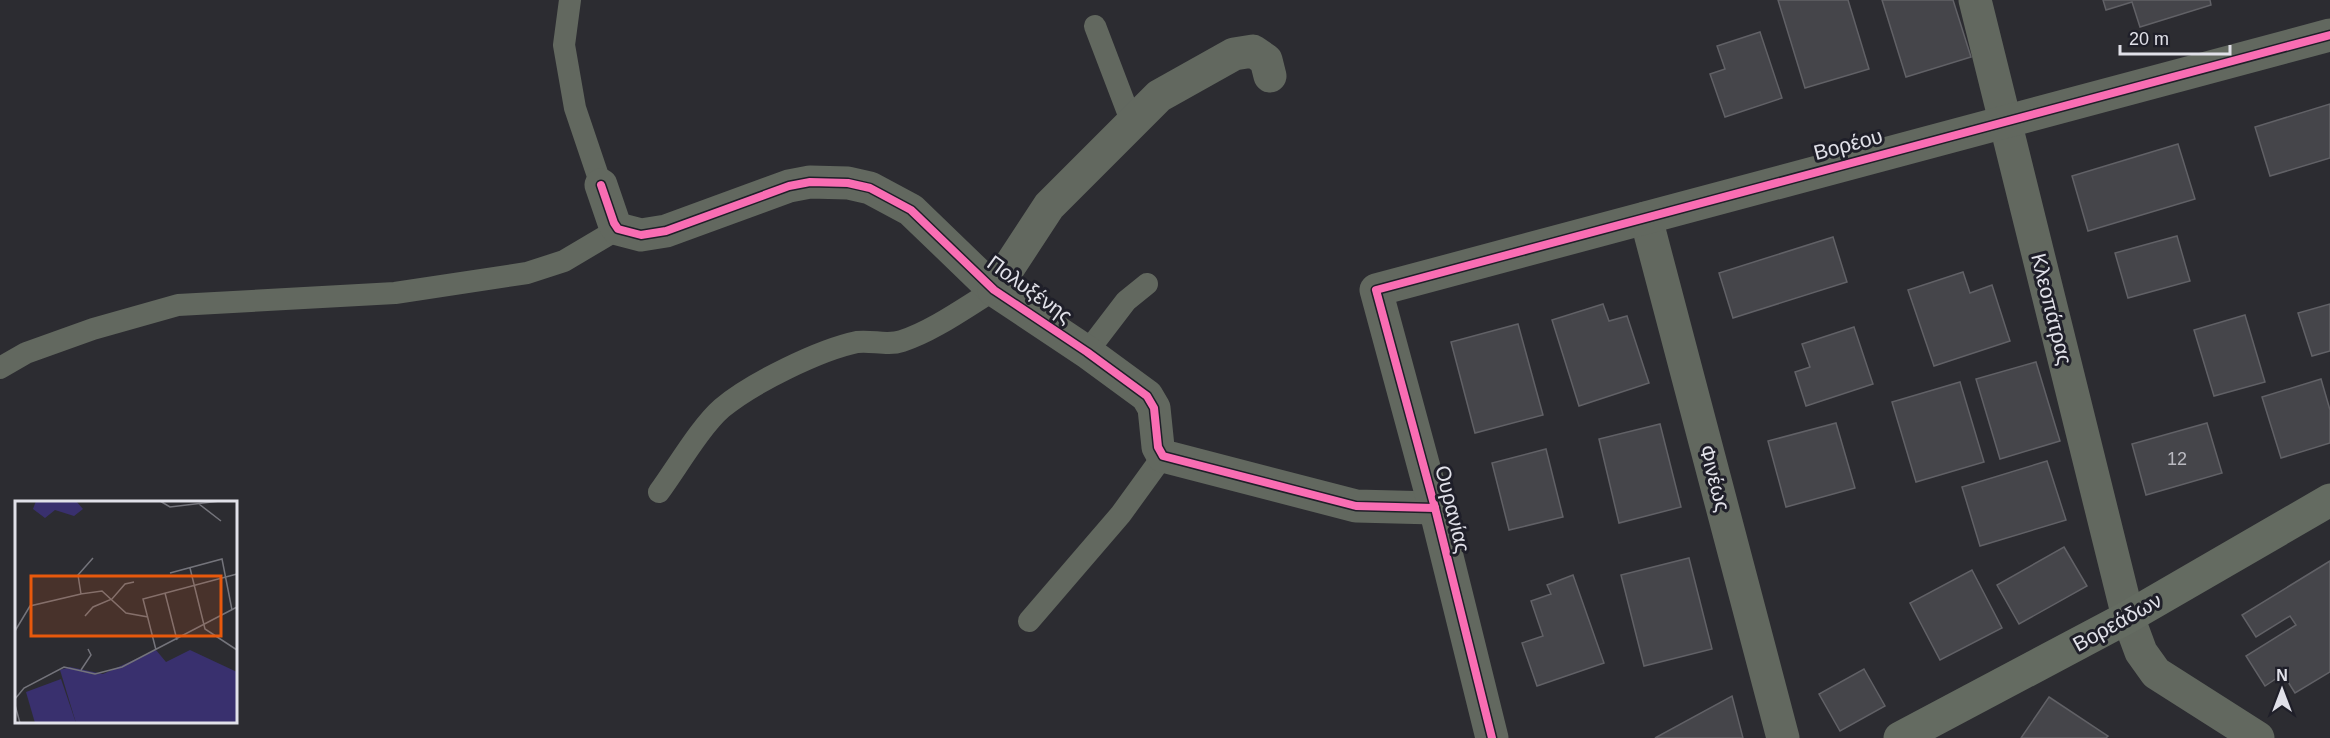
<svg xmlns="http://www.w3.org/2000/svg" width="2330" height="738" font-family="Arial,sans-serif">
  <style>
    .building { fill: #45454a; stroke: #616166; stroke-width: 1.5 }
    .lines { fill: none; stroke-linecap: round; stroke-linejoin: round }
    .lane { stroke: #62685f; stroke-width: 22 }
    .street { stroke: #62685f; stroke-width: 33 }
    .secondary { stroke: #646b61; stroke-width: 33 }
    .cycleway-casing { stroke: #1f1f29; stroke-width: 11 }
    .cycleway { stroke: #f96db3; stroke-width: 8 }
    .labels { text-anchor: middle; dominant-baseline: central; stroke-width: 6; stroke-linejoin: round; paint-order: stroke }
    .number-label { font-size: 18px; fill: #babac1 }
    .street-label { font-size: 21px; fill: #e1e1e9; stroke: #1f1f29 }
    .inset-road { fill: none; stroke: #74747b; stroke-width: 1.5 }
    .view { fill: #e8590c; fill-opacity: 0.15; stroke: #e8590c; stroke-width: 3 }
    .inset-edge { fill: none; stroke: #e1e1e9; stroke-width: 3 }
  </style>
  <rect width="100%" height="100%" fill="#2c2c31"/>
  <g class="building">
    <polygon points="1778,0 1848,0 1869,69 1805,88"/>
    <polygon points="1882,0 1953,0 1971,57 1906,77"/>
    <polygon points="2103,0 2210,0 2211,5 2140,27 2132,2 2106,10"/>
    <polygon points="1760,32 1782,98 1725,117 1710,74 1725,69 1717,46"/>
    <polygon points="2330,104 2330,158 2270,176 2255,127"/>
    <polygon points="2178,144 2195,199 2088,231 2072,176"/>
    <polygon points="2177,236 2190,281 2128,298 2115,253"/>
    <polygon points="1833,237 1847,282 1733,318 1719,273"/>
    <polygon points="1963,272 1970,293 1992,285 2010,341 1934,366 1908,290"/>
    <polygon points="1603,304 1609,321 1627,316 1649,383 1579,406 1552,320"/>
    <polygon points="2330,304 2330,351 2312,356 2298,313"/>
    <polygon points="2245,315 2265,382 2214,396 2194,330"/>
    <polygon points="1518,324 1543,415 1475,433 1451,342"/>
    <polygon points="1854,327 1873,384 1806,406 1795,372 1810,367 1802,344"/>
    <polygon points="2036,362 2060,441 2000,459 1976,379"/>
    <polygon points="2321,379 2330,410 2330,443 2281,458 2262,397"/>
    <polygon points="1960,382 1984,462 1916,482 1892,402"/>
    <polygon points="1836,423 1855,488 1786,507 1768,441"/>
    <polygon points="2207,423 2222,473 2146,495 2132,444"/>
    <polygon points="1660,424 1681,507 1619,523 1599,439"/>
    <polygon points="1546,449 1563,517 1509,530 1492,463"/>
    <polygon points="2047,461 2066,520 1980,546 1962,487"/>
    <polygon points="2064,547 2087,586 2019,624 1997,585"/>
    <polygon points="1689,558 1712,649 1644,666 1621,575"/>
    <polygon points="2330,561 2330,672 2295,693 2283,674 2265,686 2246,656 2296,625 2290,616 2256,637 2242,615"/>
    <polygon points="1972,570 2002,628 1940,660 1910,603"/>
    <polygon points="1573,575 1604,663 1537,686 1522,643 1543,636 1531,601 1551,594 1547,585"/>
    <polygon points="1864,669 1885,706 1840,731 1819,694"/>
    <polygon points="1732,696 1743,738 1655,738"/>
    <polygon points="2049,697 2108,736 2106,738 2021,738"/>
  </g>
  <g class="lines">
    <g class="lane">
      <polyline points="570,0 564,45 575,108 601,185"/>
      <polyline points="1095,26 1132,123"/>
      <polyline points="1087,352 1126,301 1147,284"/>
      <polyline points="0,368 26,353 93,329 178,305 395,293 527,273 564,261 618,229"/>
      <path d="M659 492C676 469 701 426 722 408 752 383 819 350 857 342 872 340 887 346 902 341 933 331 966 307 994 290"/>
      <polyline points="1029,621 1121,514 1163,456"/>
    </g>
    <g class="street">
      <polyline points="1975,0 2128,617 2141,652 2156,673 2258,738"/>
      <polyline points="601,185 614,223 618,229 641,235 666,231 789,186 810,182 848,183 870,188 911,210 994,290 1087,352 1147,396 1154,408 1158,447 1163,456 1356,506 1435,508"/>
      <polyline points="1646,218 1783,738"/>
      <polyline points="994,290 1049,206 1159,96 1234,54 1253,51 1266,60 1270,76"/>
      <polyline points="1492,738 1435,508 1376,290 2330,35"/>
    </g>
    <polyline class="secondary" points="1900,738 2128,617 2330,500"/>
    <g class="cycleway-casing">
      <g id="cycleway">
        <polyline points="601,185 614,223 618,229 641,235 666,231 789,186 810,182 848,183 870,188 911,210 994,290 1087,352 1147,396 1154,408 1158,447 1163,456 1356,506 1435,508"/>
        <polyline points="1492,738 1435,508 1376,290 2330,35"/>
      </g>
    </g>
    <use href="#cycleway" class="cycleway"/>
  </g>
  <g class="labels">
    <g class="number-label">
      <text x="2177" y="459">12</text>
    </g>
    <g class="street-label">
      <text transform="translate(1848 144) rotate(-15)">Βορέου</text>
      <text transform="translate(1030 289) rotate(36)">Πολυξένης</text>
      <text transform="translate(2052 309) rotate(76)">Κλεοπάτρας</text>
      <text transform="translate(1715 478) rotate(75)">Φινέως</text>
      <text transform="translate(1453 509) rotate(76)">Ουρανίας</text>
      <text transform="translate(2117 622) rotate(-29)">Βορεάδων</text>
    </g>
  </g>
  <g transform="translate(15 501)">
    <rect width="222" height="222" fill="#2c2c31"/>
    <path d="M141 149 151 161 175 149 222 171V222H61L45 169 55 166 88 173Z" fill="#39306e"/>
    <path d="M21 0H61L68 8 59 15 40 9 30 17 18 8Z" fill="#39306e"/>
    <path d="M46 178 61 222H20L11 191Z" fill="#39306e"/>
    <path class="inset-road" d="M145 0 155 6 205 0M184 3 206 20M78 57 63 74 66 93 87 90 111 112 133 116M175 67 190 128 222 149M155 72 207 58 217 109M150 92 162 139M70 115 78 106 97 98 110 83 119 81M0 130 15 105 66 93M141 149 128 98 222 73M66 169 76 154 73 148M0 198 9 187 49 166 80 173 107 166 222 106M0 204 5 222"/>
    <path class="view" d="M16 75H206V135H16Z"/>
    <rect width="222" height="222" class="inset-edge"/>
  </g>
  <g transform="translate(2282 690)" stroke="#1f1f29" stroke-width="4.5" paint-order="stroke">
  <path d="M0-4.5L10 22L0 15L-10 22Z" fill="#e1e1e9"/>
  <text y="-9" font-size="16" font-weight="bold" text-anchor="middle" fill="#e1e1e9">N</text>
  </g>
  <path d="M2120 45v9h110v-9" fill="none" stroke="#e1e1e9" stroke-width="3"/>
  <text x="2129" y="45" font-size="18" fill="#e1e1e9" stroke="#1f1f29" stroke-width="4.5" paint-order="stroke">20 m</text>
</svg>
